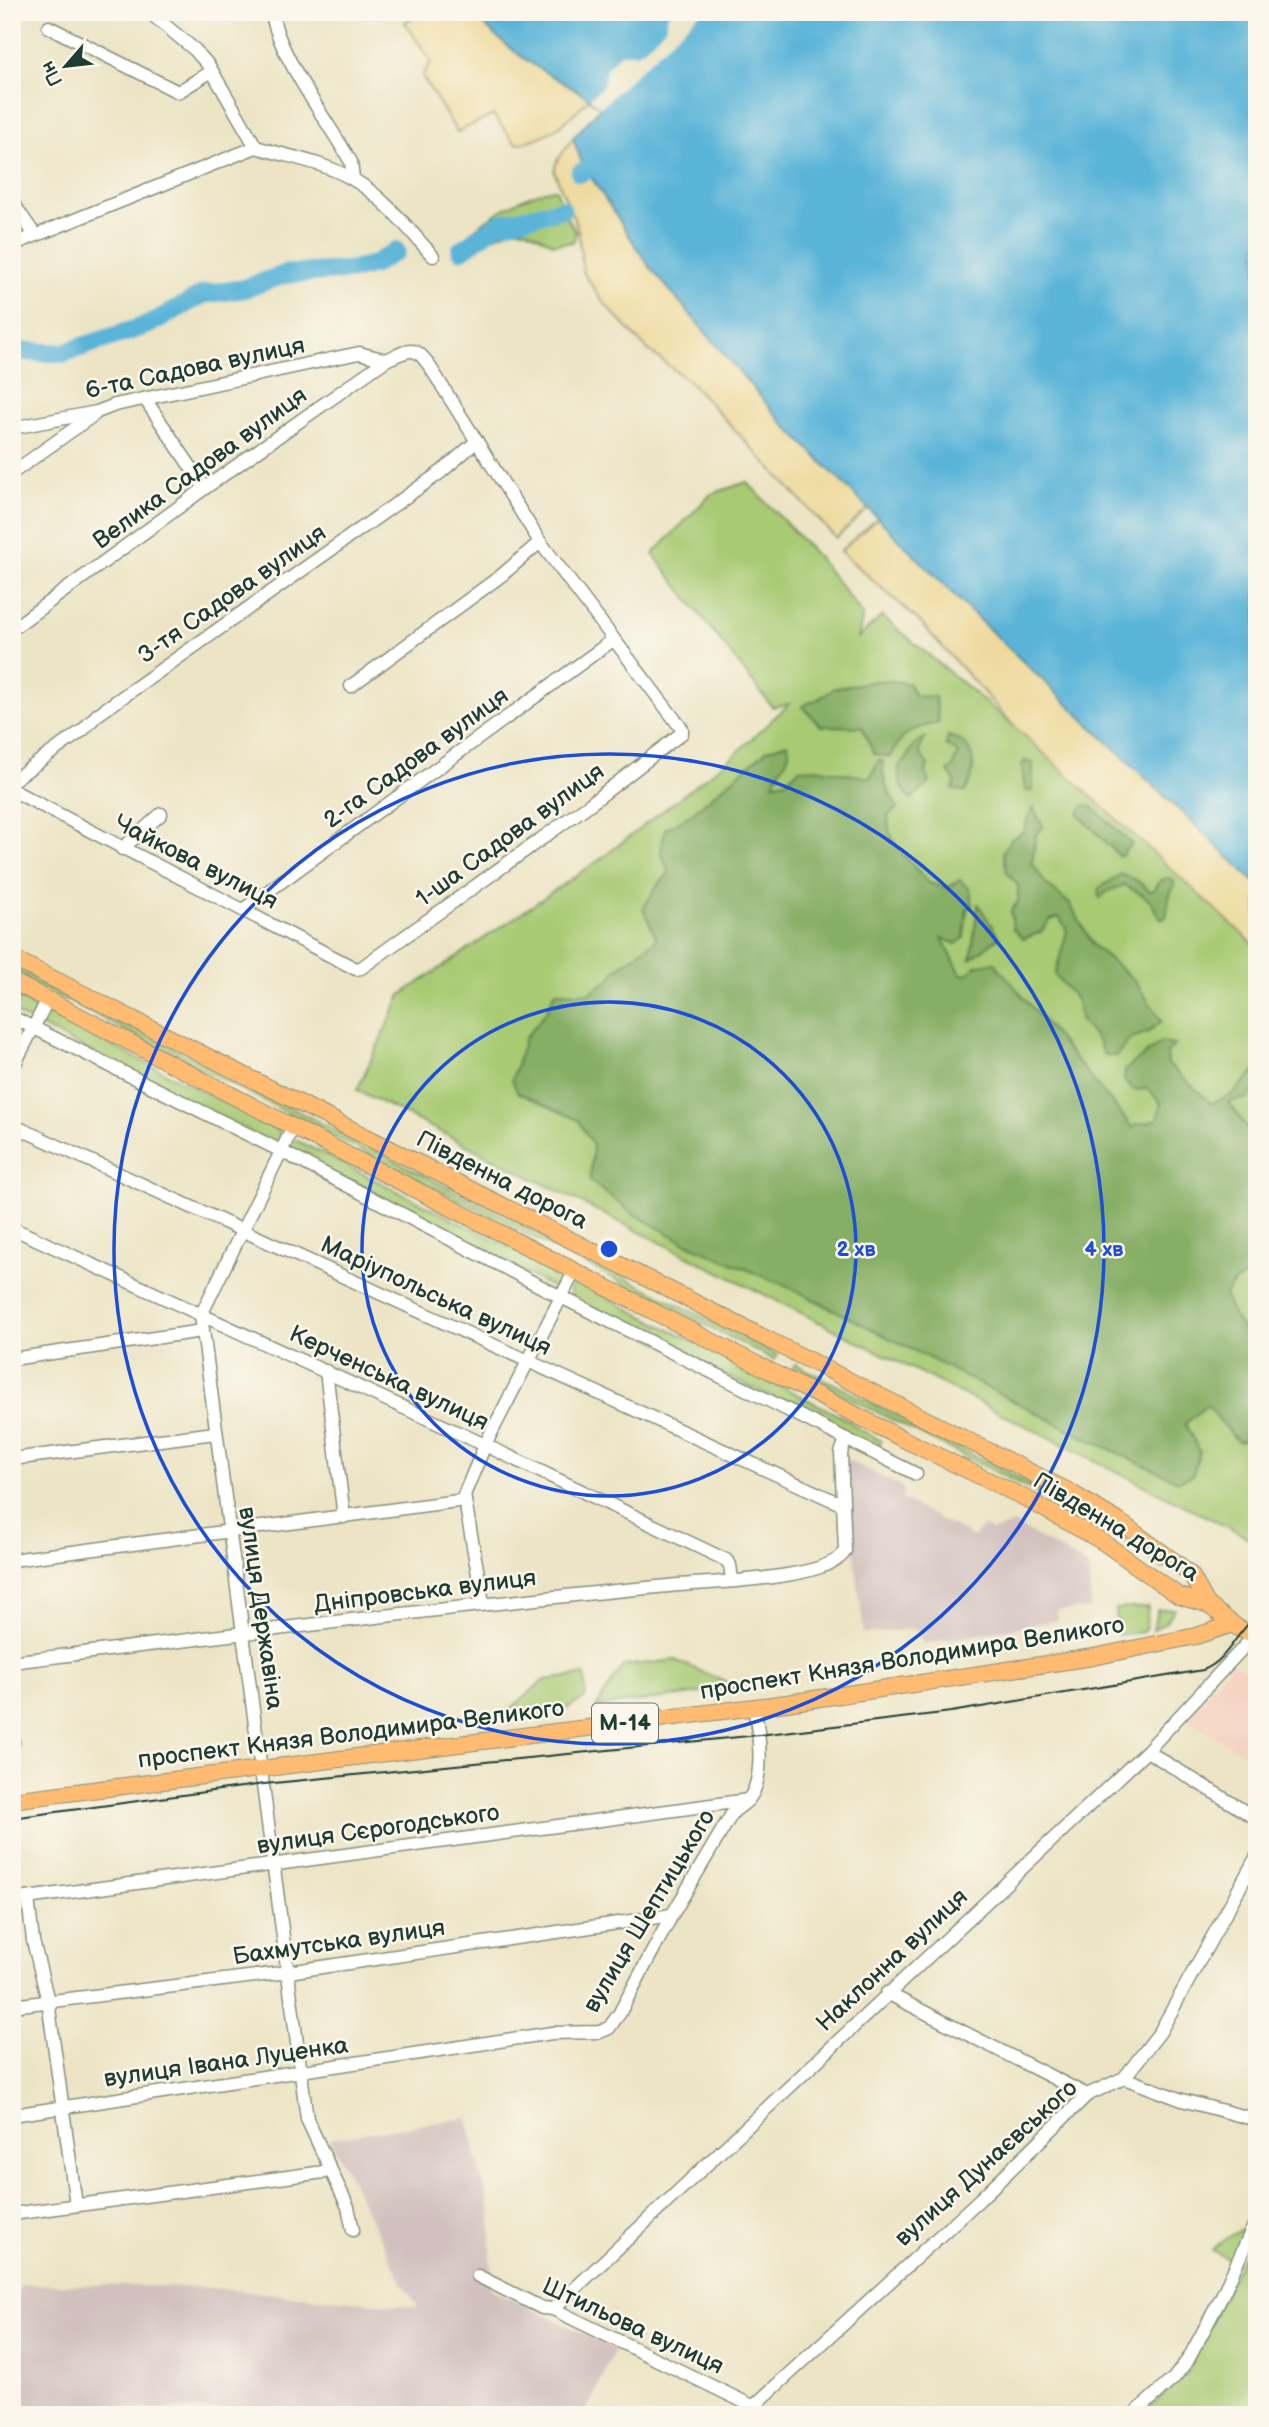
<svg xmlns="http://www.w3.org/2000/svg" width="1269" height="2427" font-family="'Balsamiq Sans',sans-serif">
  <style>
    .built { fill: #f5d3c2 }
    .industrial { fill: #d1c0bd }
    .green { fill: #a8ca73; stroke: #648454; stroke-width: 2 }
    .forest { fill: #86ae65; stroke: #52764c; stroke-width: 2 }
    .sand { fill: #eeda9e; stroke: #868c69; stroke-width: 2 }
    .water { fill: #5ab4d8; stroke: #3c7886; stroke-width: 2 }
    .pier { fill: #ece4c4 }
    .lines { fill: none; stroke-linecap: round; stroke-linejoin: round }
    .river { stroke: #5ab4d8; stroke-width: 19 }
    .minor-casing { stroke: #86907c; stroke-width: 15 }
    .major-casing { stroke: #86907c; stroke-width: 18 }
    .minor { stroke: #fff; stroke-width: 12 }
    .major { stroke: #ffbb71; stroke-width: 16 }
    .tram { stroke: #1f3d34; stroke-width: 2 }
    .ring { fill: none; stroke: #1d4ed8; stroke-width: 3.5 }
    .labels { text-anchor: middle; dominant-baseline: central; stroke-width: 5; stroke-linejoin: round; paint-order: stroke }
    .shield { fill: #fbf7ec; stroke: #61756b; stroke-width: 2 }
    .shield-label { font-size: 23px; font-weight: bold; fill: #1f3d34 }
    .street-label { font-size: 24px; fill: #1f3d34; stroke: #fbf7ec }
    .centre { fill: #1d4ed8; stroke: #fbf7ec; stroke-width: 3.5 }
    .ring-label { font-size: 21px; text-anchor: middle; font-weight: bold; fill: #1d4ed8; stroke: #fbf7ec; stroke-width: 5; stroke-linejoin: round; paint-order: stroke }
  </style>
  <rect width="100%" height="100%" fill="#fbf7ec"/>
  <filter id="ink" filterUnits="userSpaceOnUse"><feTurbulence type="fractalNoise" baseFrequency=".0143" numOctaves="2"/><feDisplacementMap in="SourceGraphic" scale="14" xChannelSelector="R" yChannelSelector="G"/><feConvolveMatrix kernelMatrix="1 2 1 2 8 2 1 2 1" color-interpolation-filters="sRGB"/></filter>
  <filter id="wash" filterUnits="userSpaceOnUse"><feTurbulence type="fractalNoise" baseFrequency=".00686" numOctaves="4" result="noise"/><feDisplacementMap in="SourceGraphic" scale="28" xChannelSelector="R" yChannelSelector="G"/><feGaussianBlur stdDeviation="1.57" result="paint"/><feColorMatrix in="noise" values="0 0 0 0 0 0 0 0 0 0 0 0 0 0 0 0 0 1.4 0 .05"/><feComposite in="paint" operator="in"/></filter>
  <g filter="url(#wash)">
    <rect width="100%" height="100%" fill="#ece4c4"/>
    <polygon class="built" points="1232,1663 1257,1675 1257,1762 1184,1718"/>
    <g class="industrial">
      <polygon points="842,1457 902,1487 904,1492 901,1499 974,1537 983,1526 993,1531 1014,1524 1077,1559 1089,1568 1091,1609 1057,1610 1058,1620 923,1644 915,1629 864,1634"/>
      <polygon points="467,2118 491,2215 491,2289 615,2349 585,2415 359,2415 187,2409 71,2408 12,2412 12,2308 21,2284 200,2287 418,2307 402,2282 330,2138"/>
    </g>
    <g class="green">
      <path d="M556 189 565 214 576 232 573 242 554 244 526 229H512L489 239 467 256H461L459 247C472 223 529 191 556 189Z"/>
      <polygon points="747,482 817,556 863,615 858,638 882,616 1015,727 1257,947 1257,1542 357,1090 401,995 602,858 732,757 789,704 772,707 653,554 711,494"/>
      <polygon points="12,966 777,1355 774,1360 54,994 12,973"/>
      <polygon points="12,995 280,1131 278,1141 274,1144 12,1012"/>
      <polygon points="296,1140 562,1274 563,1286 558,1290 288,1152 290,1144"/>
      <polygon points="580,1284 850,1421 854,1426 881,1441 876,1449 572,1299 570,1291 572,1286"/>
      <polygon points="795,1364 1080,1509 1123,1535 1165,1566 1163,1569 1121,1539 1077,1513 792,1369"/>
      <polygon points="1148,1607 1146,1626 1143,1632 1117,1635 1116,1609"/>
      <polygon points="1175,1609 1166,1622 1153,1630 1157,1610"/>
      <polygon points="675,1660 739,1688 596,1707 623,1666"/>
      <polygon points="585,1675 585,1698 566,1709 500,1718 544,1680"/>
      <polygon points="1251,2223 1234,2262 1212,2250 1225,2239"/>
      <polygon points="1253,2235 1257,2239 1257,2415 1142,2415 1186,2374"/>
    </g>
    <g class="forest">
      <path d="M875 681H895L909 684 915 696 935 697 939 723C909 729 905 731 890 757L874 754 862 727 821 726 802 706 820 698 835 688Z"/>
      <path d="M948 736C977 743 978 770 965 792L953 789 955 782 948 771 954 766 955 759 958 756 956 751 946 745Z"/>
      <path d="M925 738 919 752 928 765 926 772 930 783 911 799C901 787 895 777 901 762L906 761C909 750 915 742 925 738Z"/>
      <path d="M787 743C795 757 778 767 774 783L786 781 799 769 816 768 870 778 879 760 883 761C882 780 888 792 898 808L888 816 889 831 897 848 929 883 947 888 960 880 970 890 973 905 967 909 964 938 956 944 942 938 961 974 967 975 976 966 994 962 1133 1128 1136 1125 1157 1120 1161 1103 1148 1089 1134 1090 1124 1080 1125 1070 1161 1042 1174 1045 1167 1053 1168 1064 1211 1103 1232 1095 1257 1069V1087L1248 1098 1228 1102 1257 1140V1276C1242 1274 1233 1283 1225 1294 1231 1315 1239 1328 1257 1341V1437L1238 1442 1207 1405 1185 1424 1200 1451 1192 1476 1178 1481 1084 1437 799 1292 686 1243 632 1213 590 1181 593 1145 578 1120 518 1093 512 1080 525 1038 546 1012 555 992 588 993 609 980 617 969 657 939 643 909 657 886 669 873 661 852 665 829 690 815 767 750Z"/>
      <polygon points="1025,761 1033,763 1033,791 1025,791 1022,766"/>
      <polygon points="1084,805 1091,806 1132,844 1124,851 1124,855 1119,856 1078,814"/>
      <polygon points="1033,807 1043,827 1036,835 1032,863 1046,884 1070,904 1093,945 1133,979 1162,1021 1148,1032 1130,1039 1116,1056 1104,1055 1098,1041 1081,1021 1076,999 1055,975 1067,931 1059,917 1050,920 1041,932 1023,939 1013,929 1011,910 1018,902 1018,886 1007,872 1003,852 1012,838 1024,832 1027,820"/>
      <path d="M1121 874 1138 881 1149 891 1154 890 1161 880 1169 878 1174 881V887L1170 894 1166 917 1162 919C1155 914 1156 909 1151 903 1145 894 1134 891 1124 885L1108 891 1100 898 1098 894 1099 888Z"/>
      <polygon points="978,904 999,937 971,959"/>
    </g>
    <g class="sand">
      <path d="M419 12H471C509 50 544 73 590 98 566 122 550 138 516 144L493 115 457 132 422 76 431 62 405 22Z"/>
      <polygon points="573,138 582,163 649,266 782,422 869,508 836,538 690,382 647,349 602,301 583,272 578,229 554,171 557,161"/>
      <polygon points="879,517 971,612 1257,884 1257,947 1015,727 919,621 840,551"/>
    </g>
    <path class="water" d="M471 12H1257V884L971 612 782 422 649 266 582 163 573 138 600 108C582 90 556 80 535 66 511 51 491 32 471 12Z"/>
    <polygon class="pier" points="669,12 701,12 600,108 590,98 603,86 606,69 620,53 636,53 643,50 665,28"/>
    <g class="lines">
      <g class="river">
        <polyline points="580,173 587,170"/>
        <polyline points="461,250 498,224 562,209"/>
        <polyline points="12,351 63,353 148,325 204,294 243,289 286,274 352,270 373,265 396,251"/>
      </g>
    </g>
  </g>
  <g filter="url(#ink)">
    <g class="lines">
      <g class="minor-casing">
        <g id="minor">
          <path d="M149 12 195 50 209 66 256 147C289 157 324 162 354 180 385 198 409 230 433 256"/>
          <path d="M272 12C277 54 329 123 351 162L353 179"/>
          <polyline points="49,27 178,92 212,71"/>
          <polyline points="12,202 35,235"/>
          <polyline points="12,245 256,147"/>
          <polyline points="145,399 205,488"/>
          <polyline points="12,428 97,412 115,405 359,353 386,360"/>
          <polyline points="12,473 95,414"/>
          <path d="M12 629 205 488 386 360C412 348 416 345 432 370L540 542 682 729V733L590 804 361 968 356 969 12 790"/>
          <polyline points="351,686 502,575 540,542"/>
          <polyline points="12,781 83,730 97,715 441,472 477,441"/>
          <polyline points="122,849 161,814"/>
          <polyline points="244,909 613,640"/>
          <polyline points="12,1017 281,1151 561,1297 916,1474"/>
          <polyline points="12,1069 48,999"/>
          <polyline points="12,1125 843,1505"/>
          <polyline points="293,1127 201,1315 307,2119 348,2207 353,2230"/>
          <polyline points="12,1228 485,1445 726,1560 730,1565 732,1580"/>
          <polyline points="12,1359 202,1331"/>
          <polyline points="326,1371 344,1517"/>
          <polyline points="12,1459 215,1433"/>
          <polyline points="12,1560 465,1500"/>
          <polyline points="483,1603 464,1495 485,1445 575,1270"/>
          <path d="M12 1662C231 1635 449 1606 668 1586 703 1582 830 1581 845 1551L841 1453 846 1439"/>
          <polyline points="12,1735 13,1743"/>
          <polyline points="1147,1751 1257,1819"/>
          <polyline points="28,1898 33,1941 48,2001 76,2205"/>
          <polyline points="12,1900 748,1800"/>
          <polyline points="887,1993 1087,2095"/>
          <polyline points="12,2006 288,1972 672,1915"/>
          <polyline points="1124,2078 1182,2100 1257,2120"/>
          <path d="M12 2115 552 2033 600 2032 609 2028 619 2014 672 1915 733 1812C737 1808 743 1805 747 1801 766 1781 759 1732 754 1707"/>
          <polyline points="12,2214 331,2171"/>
          <polyline points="478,2276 542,2308 553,2309 771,2415"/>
          <polyline points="553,2309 1147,1751 1254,1636"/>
          <polyline points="754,2406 980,2199 1087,2095 1124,2078 1160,2032 1257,1856"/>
          <polyline points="1133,2415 1174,2378 1189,2358 1221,2298 1257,2219"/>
        </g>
      </g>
      <g class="major-casing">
        <g id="major">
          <polyline points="12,958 1068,1491 1120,1522 1178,1564 1191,1575 1207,1604"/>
          <polyline points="12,981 293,1127 901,1438 1025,1498 1103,1542 1179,1596 1207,1604 1238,1628 1257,1636"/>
          <polyline points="12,1800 787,1703 1093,1657 1196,1636 1233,1624"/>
        </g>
      </g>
      <use href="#minor" class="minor"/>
      <use href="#major" class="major"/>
      <path class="tram" d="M12 1818 264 1784 759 1735 951 1712 1203 1670C1228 1661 1236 1631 1257 1616"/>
    </g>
  </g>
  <g class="ring">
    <circle cx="609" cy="1249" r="247"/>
    <circle cx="609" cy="1249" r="495"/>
  </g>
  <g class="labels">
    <rect class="shield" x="592" y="1703.5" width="66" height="39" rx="5"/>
    <g class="shield-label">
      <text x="625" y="1723">М-14</text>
    </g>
    <g class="street-label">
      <text transform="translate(195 368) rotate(-12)">6-та Садова вулиця</text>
      <text transform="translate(200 468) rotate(-36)">Велика Садова вулиця</text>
      <text transform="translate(232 594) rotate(-35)">3-тя Садова вулиця</text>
      <text transform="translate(416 758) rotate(-36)">2-га Садова вулиця</text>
      <text transform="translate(510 835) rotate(-36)">1-ша Садова вулиця</text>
      <text transform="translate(196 862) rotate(27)">Чайкова вулиця</text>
      <text transform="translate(502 1180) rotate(27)">Південна дорога</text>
      <text transform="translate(436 1296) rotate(25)">Маріупольська вулиця</text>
      <text transform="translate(389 1378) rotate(25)">Керченська вулиця</text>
      <text transform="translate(1116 1527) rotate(31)">Південна дорога</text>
      <text transform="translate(425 1591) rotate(-7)">Дніпровська вулиця</text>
      <text transform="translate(261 1608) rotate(82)">вулиця Державіна</text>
      <text transform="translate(912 1658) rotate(-9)">проспект Князя Володимира Великого</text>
      <text transform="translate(351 1734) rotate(-7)">проспект Князя Володимира Великого</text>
      <text transform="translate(378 1829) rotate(-8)">вулиця Сєрогодського</text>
      <text transform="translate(649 1911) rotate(-59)">вулиця Шептицького</text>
      <text transform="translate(339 1942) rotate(-8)">Бахмутська вулиця</text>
      <text transform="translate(892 1960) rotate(-43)">Наклонна вулиця</text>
      <text transform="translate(226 2062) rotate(-8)">вулиця Івана Луценка</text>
      <text transform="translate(986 2163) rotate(-42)">вулиця Дунаєвського</text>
      <text transform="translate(633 2326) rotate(25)">Штильова вулиця</text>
    </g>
  </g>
  <circle cx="609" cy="1249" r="10" class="centre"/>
  <g class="ring-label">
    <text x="856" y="1256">2 хв</text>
    <text x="1104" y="1256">4 хв</text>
  </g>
  <rect width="1269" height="2427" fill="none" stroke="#fbf7ec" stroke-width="42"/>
  <g transform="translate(66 66) rotate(242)" stroke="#fbf7ec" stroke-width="5" paint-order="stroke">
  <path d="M0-5L12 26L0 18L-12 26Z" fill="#1f3d34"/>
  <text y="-10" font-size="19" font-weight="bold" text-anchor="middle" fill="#1f3d34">Пн</text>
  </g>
</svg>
